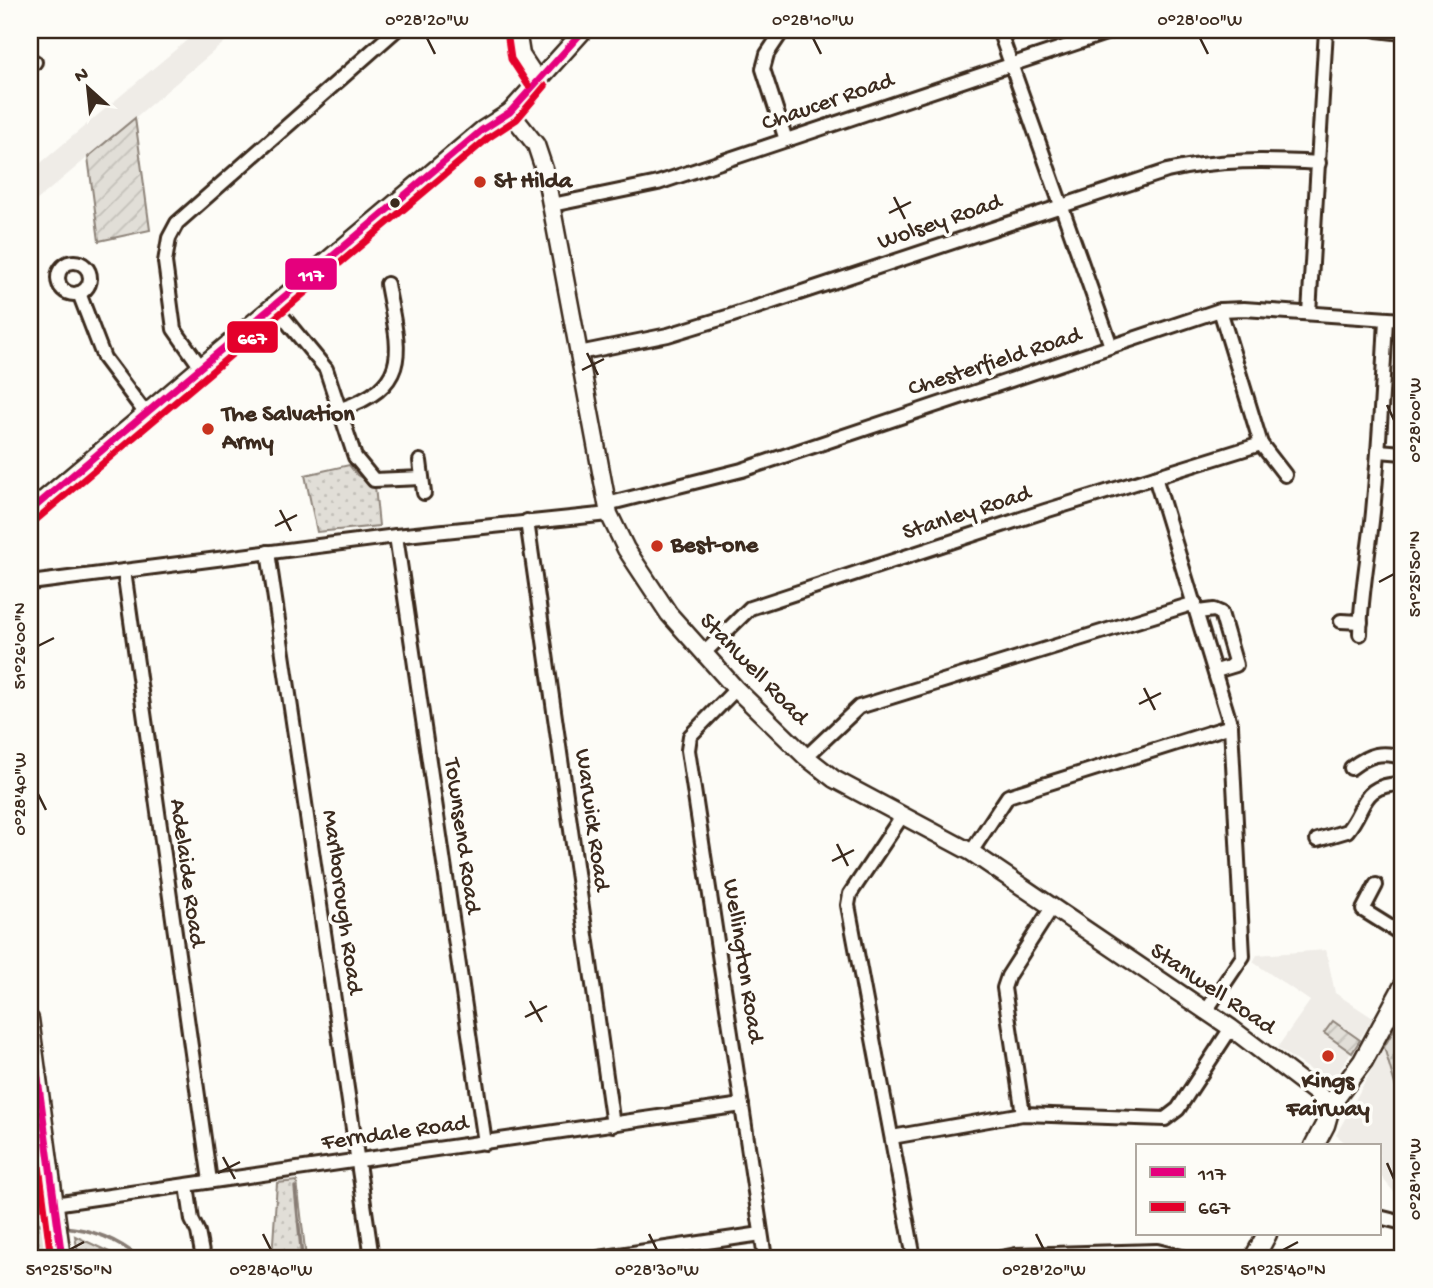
<svg xmlns="http://www.w3.org/2000/svg" width="1433" height="1288" font-family="'Gochi Hand',sans-serif">
  <style>
    .built { fill: #efece7 }
    .grass { fill: url(#grass-dots); stroke: #8e847a; stroke-width: 2 }
    .forest { fill: url(#forest-firs); stroke: #8e847a; stroke-width: 2 }
    .garden { fill: url(#garden-furrows); stroke: #8e847a; stroke-width: 2 }
    .lines { fill: none; stroke-linecap: round; stroke-linejoin: round }
    .stream { stroke: #887d74; stroke-width: 3.5 }
    .minor-casing { stroke: #3b2a1e; stroke-width: 18 }
    .tertiary-casing { stroke: #3b2a1e; stroke-width: 21 }
    .secondary-casing { stroke: #3b2a1e; stroke-width: 23 }
    .minor { stroke: #fdfcf7; stroke-width: 12 }
    .tertiary { stroke: #fdfcf7; stroke-width: 16 }
    .secondary { stroke: #fdfcf7; stroke-width: 18 }
    .bus-1-casing { stroke: #fdfcf7; stroke-width: 12 }
    .bus-2-casing { stroke: #fdfcf7; stroke-width: 12 }
    .bus-1 { stroke: #e5007d; stroke-width: 7 }
    .bus-2 { stroke: #e4002b; stroke-width: 7 }
    .ticks { fill: none; stroke: #3b2a1e; stroke-width: 2.5 }
    .poi-dot { fill: #c8321e; stroke: #fdfcf7; stroke-width: 2.5 }
    .bus-dot { fill: #3b2a1e; stroke: #fdfcf7; stroke-width: 2.5 }
    .labels { text-anchor: middle; dominant-baseline: central; stroke-width: 7; stroke-linejoin: round; paint-order: stroke }
    .street-label { font-size: 24px; fill: #3b2a1e; stroke: #fdfcf7 }
    .poi-label { font-size: 24px; font-weight: bold; fill: #3b2a1e; stroke: #fdfcf7; text-anchor: start }
    .line-badge { stroke: #fdfcf7; stroke-width: 2.5 }
    .badge-label { font-size: 19px; text-anchor: middle; font-weight: bold; fill: #fff }
    .neatline { fill: none; stroke: #3b2a1e; stroke-width: 2.5 }
    .ticks-label { font-size: 18px; text-anchor: middle; fill: #3b2a1e }
  </style>
  <defs>
    <pattern id="grass-dots" width="8" height="8" patternUnits="userSpaceOnUse" patternTransform="scale(1.75)"><rect width="8" height="8" fill="#e1ded7"/><path d="M2 2h.1M6 6h.1" fill="none" stroke="#c2bfb8" stroke-width="1.8" stroke-linecap="round"/></pattern>
    <pattern id="forest-firs" width="22" height="20" patternUnits="userSpaceOnUse" patternTransform="scale(1.75)"><rect width="22" height="20" fill="#e1ded7"/><path d="M5 1l3.5 6h-7zM16 11l3.5 6h-7z" fill="#c2bfb8"/></pattern>
    <pattern id="garden-furrows" width="10" height="10" patternUnits="userSpaceOnUse" patternTransform="scale(1.75)"><rect width="10" height="10" fill="#e1ded7"/><path d="M-1 1l2-2M0 10L10 0M9 11l2-2" fill="none" stroke="#c2bfb8"/></pattern>
  </defs>
  <rect width="100%" height="100%" fill="#fdfcf7"/>
  <filter id="ink" filterUnits="userSpaceOnUse"><feTurbulence type="fractalNoise" baseFrequency=".0143" numOctaves="2"/><feDisplacementMap in="SourceGraphic" scale="14" xChannelSelector="R" yChannelSelector="G"/><feConvolveMatrix kernelMatrix="1 2 1 2 8 2 1 2 1" color-interpolation-filters="sRGB"/></filter>
  <g filter="url(#ink)">
    <g class="built">
      <polygon points="199,30 239,30 30,206 30,172"/>
      <polygon points="1326,950 1335,993 1373,1018 1331,1084 1277,1048 1310,1001 1253,962 1257,955"/>
      <polygon points="1384,1047 1403,1112 1403,1203 1379,1174 1379,1146 1349,1146 1336,1135"/>
    </g>
    <g class="grass">
      <polygon points="349,465 357,475 375,486 379,526 317,532 305,475"/>
      <polygon points="30,1113 51,1254 30,1251"/>
      <polygon points="297,1181 306,1258 272,1258 277,1183"/>
      <polygon points="75,1236 122,1258 79,1258"/>
    </g>
    <polygon class="forest" points="1403,1014 1403,1112 1384,1047"/>
    <g class="garden">
      <polygon points="135,118 150,230 99,241 88,157"/>
      <polygon points="1333,1021 1360,1040 1352,1053 1324,1033"/>
    </g>
    <g class="lines">
      <g class="stream">
        <polyline points="295,1187 302,1258"/>
        <polyline points="30,1222 52,1226"/>
        <path d="M63 1227C91 1229 118 1240 140 1258"/>
      </g>
      <g class="minor-casing">
        <g id="minor">
          <polyline points="783,30 767,54 763,69 786,140"/>
          <polyline points="999,30 1111,346"/>
          <polyline points="1377,30 1403,33"/>
          <polyline points="30,67 35,62"/>
          <polyline points="552,205 658,183 1115,30"/>
          <circle cx="74" cy="278" r="16"/>
          <polyline points="79,293 104,358 146,414"/>
          <polyline points="273,305 326,369 355,457 374,480 422,478"/>
          <polyline points="1309,313 1326,30"/>
          <path d="M579 353 668 335 730 316 1167 171C1219 159 1266 160 1319 163"/>
          <polyline points="200,366 174,329 165,262 169,238 177,223 396,30"/>
          <path d="M341 409C415 384 398 347 387 284"/>
          <polyline points="1261,444 1285,475"/>
          <polyline points="1379,451 1403,453"/>
          <polyline points="420,461 424,493"/>
          <polyline points="1155,477 1231,726 1243,956 1206,1011"/>
          <polyline points="607,504 742,470 1220,310 1244,309 1403,320"/>
          <polyline points="527,521 613,1125"/>
          <polyline points="396,536 485,1143"/>
          <polyline points="268,552 372,1258"/>
          <polyline points="124,571 210,1181"/>
          <polyline points="30,583 396,536 609,514"/>
          <polyline points="1198,612 1214,610 1221,613 1236,665 1216,671"/>
          <polyline points="1341,621 1361,622"/>
          <path d="M1360 634C1361 592 1369 553 1373 512 1379 448 1383 383 1386 319"/>
          <polyline points="703,654 750,608 1045,511 1261,444 1220,310"/>
          <polyline points="736,689 690,736 688,750 765,1258"/>
          <polyline points="806,757 859,707 1195,603"/>
          <path d="M1351 768C1368 755 1382 750 1403 758"/>
          <polyline points="902,816 850,894 848,905 914,1258"/>
          <path d="M1317 840 1347 831C1367 807 1360 784 1403 784"/>
          <polyline points="971,852 1008,796 1231,726"/>
          <polyline points="1376,885 1363,910 1403,935"/>
          <polyline points="1023,1114 1004,988 1008,976 1051,909"/>
          <polyline points="892,1137 1023,1114 1165,1119 1178,1109 1231,1028"/>
          <polyline points="187,1185 192,1220 198,1232 203,1258"/>
          <polyline points="54,1204 742,1105"/>
          <polyline points="1379,1217 1403,1223"/>
          <polyline points="599,1258 761,1234"/>
          <polyline points="1001,1258 1016,1255 1157,1251 1186,1258"/>
        </g>
      </g>
      <g class="tertiary-casing">
        <g id="tertiary">
          <polyline points="517,30 521,55 537,79"/>
          <polyline points="510,112 536,145 545,172 609,514 626,549 669,614 736,689 806,757 834,779 971,852 1231,1028 1331,1104"/>
          <polyline points="30,511 482,130 510,112 584,30"/>
          <polyline points="30,1019 62,1258"/>
        </g>
      </g>
      <g class="secondary-casing">
        <g id="secondary">
          <polyline points="1314,1146 1325,1125 1331,1104 1363,1061 1403,987"/>
          <polyline points="1254,1258 1267,1234"/>
        </g>
      </g>
      <use href="#minor" class="minor"/>
      <use href="#tertiary" class="tertiary"/>
      <use href="#secondary" class="secondary"/>
      <g class="bus-1-casing">
        <g id="bus-1">
          <polyline points="30,511 482,130 510,112 584,30"/>
          <polyline points="30,1019 62,1258"/>
        </g>
      </g>
      <g class="bus-2-casing">
        <g id="bus-2">
          <polyline points="507,32 511,59 528,85"/>
          <polyline points="37,519 488,138 517,119 545,86"/>
          <polyline points="30,1096 51,1258"/>
        </g>
      </g>
      <use href="#bus-1" class="bus-1"/>
      <use href="#bus-2" class="bus-2"/>
    </g>
  </g>
  <path class="ticks" d="M427 38 435 54M813 38 821 54M1200 38 1208 54M894 197 905 219M889 213 911 202M587 353 598 375M582 370 604 359M1387 405 1394 420M280 510 291 531M275 526 297 515M1379 582 1394 574M38 646 54 638M1144 688 1155 710M1139 704 1161 693M38 794 46 810M837 844 848 866M832 861 854 850M530 1001 542 1022M525 1017 547 1006M223 1157 235 1179M1387 1163 1394 1179M218 1173 240 1162M263 1234 271 1250M649 1234 657 1250M1036 1234 1044 1250M69 1250 84 1242M1283 1250 1298 1242"/>
  <g class="poi-dot">
    <circle cx="480" cy="182" r="7"/>
    <circle cx="208" cy="429" r="7"/>
    <circle cx="657" cy="546" r="7"/>
    <circle cx="1328" cy="1056" r="7"/>
  </g>
  <circle class="bus-dot" cx="395" cy="203" r="6"/>
  <g class="labels">
    <g class="street-label">
      <text transform="translate(828 103) rotate(-19)">Chaucer Road</text>
      <text transform="translate(940 223) rotate(-19)">Wolsey Road</text>
      <text transform="translate(995 363) rotate(-18)">Chesterfield Road</text>
      <text transform="translate(967 514) rotate(-18)">Stanley Road</text>
      <text transform="translate(753 670) rotate(46)">Stanwell Road</text>
      <text transform="translate(591 820) rotate(82)">Warwick Road</text>
      <text transform="translate(461 836) rotate(82)">Townsend Road</text>
      <text transform="translate(186 873) rotate(82)">Adelaide Road</text>
      <text transform="translate(341 902) rotate(82)">Marlborough Road</text>
      <text transform="translate(742 961) rotate(81)">Wellington Road</text>
      <text transform="translate(1212 990) rotate(34)">Stanwell Road</text>
      <text transform="translate(395 1134) rotate(-8)">Ferndale Road</text>
    </g>
    <g class="poi-label">
      <text x="494" y="182">St Hilda</text>
      <text x="222" y="415">The Salvation<tspan x="222" dy="28">Army</tspan></text>
      <text x="671" y="546">Best-one</text>
      <text x="1328" y="1082" text-anchor="middle">Kings<tspan x="1328" dy="28">Fairway</tspan></text>
    </g>
  </g>
  <g class="line-badge">
    <rect x="284" y="257" width="54" height="34" rx="7" fill="#e5007d"/>
    <rect x="226" y="320" width="53" height="34" rx="7" fill="#e4002b"/>
  </g>
  <g class="badge-label">
    <text x="311" y="281">117</text>
    <text x="252" y="344">667</text>
  </g>
  <rect width="1433" height="1288" fill="none" stroke="#fdfcf7" stroke-width="77"/>
  <rect x="1136" y="1144" width="245" height="91" fill="#fdfcf7" stroke="#afa8a0" stroke-width="2"/>
  <rect x="1150" y="1167" width="35" height="10" fill="#e5007d" stroke="#afa8a0" stroke-width="2"/>
  <text x="1198" y="1180" font-size="21" fill="#3b2a1e">117</text>
  <rect x="1150" y="1202" width="35" height="10" fill="#e4002b" stroke="#afa8a0" stroke-width="2"/>
  <text x="1198" y="1214" font-size="21" fill="#3b2a1e">667</text>
  <g transform="translate(88 88) rotate(333)" stroke="#fdfcf7" stroke-width="5" paint-order="stroke">
  <path d="M0-5L12 26L0 18L-12 26Z" fill="#3b2a1e"/>
  <text y="-10" font-size="19" font-weight="bold" text-anchor="middle" fill="#3b2a1e">N</text>
  </g>
  <rect x="38" y="38" width="1356" height="1212" class="neatline"/>
  <g class="ticks-label">
    <text x="427" y="25">0°28'20"W</text>
    <text x="813" y="25">0°28'10"W</text>
    <text x="1200" y="25">0°28'00"W</text>
    <text transform="translate(1414 420) rotate(-90)" y="6">0°28'00"W</text>
    <text transform="translate(1414 574) rotate(-90)" y="6">51°25'50"N</text>
    <text transform="translate(19 646) rotate(-90)" y="6">51°26'00"N</text>
    <text transform="translate(19 794) rotate(-90)" y="6">0°28'40"W</text>
    <text transform="translate(1414 1179) rotate(-90)" y="6">0°28'10"W</text>
    <text x="69" y="1275">51°25'50"N</text>
    <text x="271" y="1275">0°28'40"W</text>
    <text x="657" y="1275">0°28'30"W</text>
    <text x="1044" y="1275">0°28'20"W</text>
    <text x="1283" y="1275">51°25'40"N</text>
  </g>
</svg>
